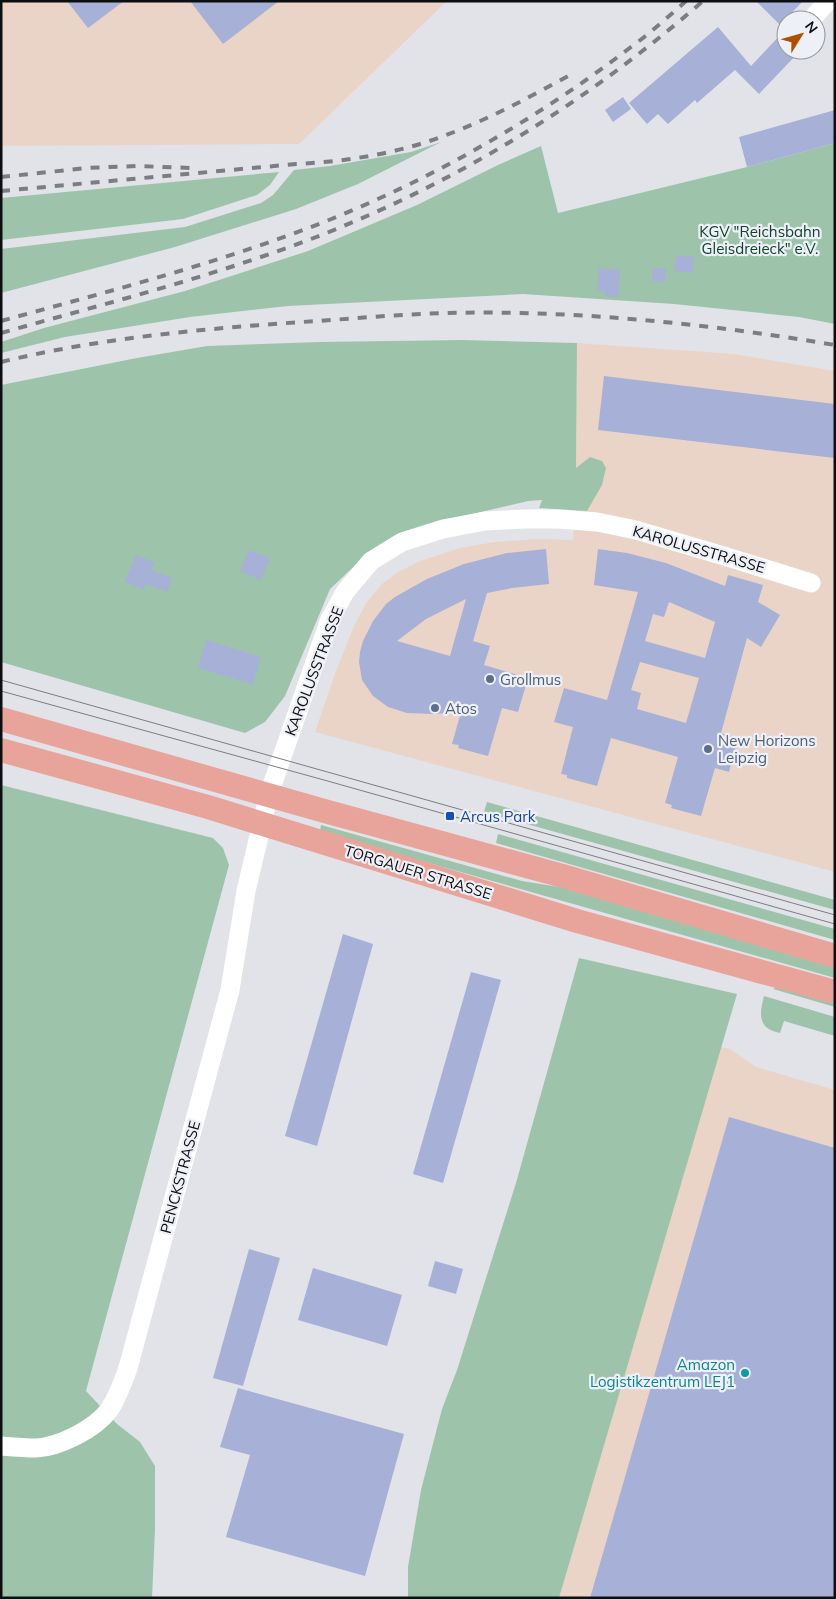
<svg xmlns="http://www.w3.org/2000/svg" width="836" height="1599" font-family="Mulish,sans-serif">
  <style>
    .commercial { fill: #ead4c7 }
    .green { fill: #9ec3ab }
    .building { fill: #a7b0d6; fill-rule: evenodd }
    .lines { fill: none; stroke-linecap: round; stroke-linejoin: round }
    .minor { stroke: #fff; stroke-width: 19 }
    .major { stroke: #e8a49b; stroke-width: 24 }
    .tram { stroke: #7c7d82; stroke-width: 1 }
    .rail { stroke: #7c7d82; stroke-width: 4; stroke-dasharray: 9 9; stroke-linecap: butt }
    .service-dot { fill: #5c6f8a; stroke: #eef0f7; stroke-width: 2 }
    .transit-dot { fill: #1a4fb4; stroke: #eef0f7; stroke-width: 2 }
    .culture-dot { fill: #0f9aa8; stroke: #eef0f7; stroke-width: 2 }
    .labels { text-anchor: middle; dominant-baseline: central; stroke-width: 4.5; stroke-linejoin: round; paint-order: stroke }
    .park-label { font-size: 15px; fill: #104128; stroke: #eef0f7 }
    .street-label { font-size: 15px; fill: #0d0e10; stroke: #eef0f7 }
    .service-label { font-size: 15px; fill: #4e5e75; stroke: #eef0f7; text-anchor: start }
    .transit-label { font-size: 15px; fill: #164399; stroke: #eef0f7; text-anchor: start }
    .culture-label { font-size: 15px; fill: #0d838f; stroke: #eef0f7; text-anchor: end }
  </style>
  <rect width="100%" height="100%" fill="#e1e3e9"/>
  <g class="commercial">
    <polygon points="1,1 447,1 299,144 1,146"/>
    <polygon points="577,343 734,354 835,371 835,872 315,732 336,671 355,624 367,602 382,584 398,572 420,561 460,548 495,542 536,539 573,540 576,469"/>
    <polygon points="720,1047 730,1049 756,1067 835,1090 835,1598 559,1598"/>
  </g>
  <g class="green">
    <polygon points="441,142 358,184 296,209 175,247 1,293 1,249 185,227 261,203 273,195 294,170 330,166 411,152"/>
    <polygon points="835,143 835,324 799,317 674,304 523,294 288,306 190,317 65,337 1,353 1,342 44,328 185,291 308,251 417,205 498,165 541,146 558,213 747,167"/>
    <polygon points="279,172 270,185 257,195 183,219 1,240 1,198"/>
    <polygon points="462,340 577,343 576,468 590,457 602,461 606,468 602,485 587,511 539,508 542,500 528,501 455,518 365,556 330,589 285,696 265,722 245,733 1,662 1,385 137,358 207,346 319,342"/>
    <polygon points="1,785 213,838 223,848 229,865 86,1391 117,1424 140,1442 155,1466 155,1529 152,1598 1,1598"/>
    <polygon points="487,802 835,900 835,910 484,812"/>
    <polygon points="321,825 522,881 584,891 835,962 835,978 323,833 320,831"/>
    <polygon points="498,834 835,929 835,940 496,843"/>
    <polygon points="579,958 737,994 559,1598 408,1598 408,1567 421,1490 442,1409 457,1370 516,1183"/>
    <polygon points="783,984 835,999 835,1007 773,989"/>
    <path d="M764 996 835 1017V1036L784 1021 780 1033C758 1029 759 1015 764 996Z"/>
  </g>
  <g class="building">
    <polygon points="67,1 124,1 88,28"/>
    <polygon points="190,1 279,1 223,44"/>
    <polygon points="756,1 803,1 780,25"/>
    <polygon points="718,27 751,66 786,29 786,50 801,50 759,94 735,70 697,103 695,100 668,124 658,114 647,124 629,103"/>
    <polygon points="623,97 631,109 613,122 605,110"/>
    <polygon points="835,110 835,143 747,167 739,137"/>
    <polygon points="676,255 694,257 692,273 675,271"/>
    <polygon points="599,268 620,270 618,297 605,296 605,291 597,290"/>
    <polygon points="652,268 666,268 665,282 652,281"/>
    <polygon points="604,376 835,404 835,458 598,430"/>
    <path d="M546 549 549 584 512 588 487 593 473 641 490 646 484 665 528 678 518 712 502 708 488 756 458 748 459 745 452 744 461 712 434 714 407 713 388 707 373 696 362 680 359 662 360 652 363 641 373 621 386 604 395 597 427 579 464 564 507 553ZM466 599 450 656 397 641 426 619Z"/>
    <path d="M598 549 627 553 666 563 725 586 728 575 763 585 758 602 780 615 761 647 747 638 721 733 738 738 729 772 715 768 701 816 671 808 672 805 665 803 678 757 611 738 597 786 567 778V775L561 774 573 727 554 722 564 688 607 700 638 592 594 585ZM669 602 715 622 705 658 645 641 653 614 664 617ZM640 662 699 678 686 723 637 709 641 693 631 690Z"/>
    <polygon points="249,550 270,558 261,580 240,571"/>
    <polygon points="136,555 154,562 151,570 172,578 167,592 146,584 144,589 125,582"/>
    <polygon points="206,640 261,657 253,684 198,668"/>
    <polygon points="343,934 373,944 317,1146 285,1136"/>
    <polygon points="471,972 501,980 443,1183 413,1174"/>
    <polygon points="729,1117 835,1148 835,1598 590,1598"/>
    <polygon points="249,1249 280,1258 243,1386 213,1378"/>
    <polygon points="435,1261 463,1269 456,1294 428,1286"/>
    <polygon points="313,1268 402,1295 387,1346 298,1320"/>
    <polygon points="238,1388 404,1434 365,1576 226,1537 250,1455 220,1447"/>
  </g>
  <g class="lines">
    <g class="minor">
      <polyline points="811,20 828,1"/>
      <path d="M1 1446C13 1447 24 1448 36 1448 59 1447 95 1429 109 1410 118 1397 123 1382 128 1368L220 1027 230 990 246 891 269 794 330 619 345 592 371 561 402 542 443 529 485 521 525 519H558L597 522 636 530 724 556 811 583"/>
    </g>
    <g class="major">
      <polyline points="1,719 328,812 563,876 835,956"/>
      <polyline points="1,750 208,807 577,921 835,992"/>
    </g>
    <g class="tram">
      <polyline points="1,680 835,915"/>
      <polyline points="1,691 324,780 835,924"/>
    </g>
    <g class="rail">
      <polyline points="1,177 87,168 136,166 192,168"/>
      <path d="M1 191 296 164C338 162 380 156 420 144 472 128 521 102 568 76"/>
      <path d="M1 321C110 291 219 263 324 222 432 179 535 120 627 50 648 35 667 18 686 1"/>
      <path d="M1 333C111 302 223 274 329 232 466 177 592 98 703 1"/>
      <path d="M1 362C100 338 201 329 302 322 350 319 400 314 449 313 576 310 710 324 835 345"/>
    </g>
  </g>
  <g class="service-dot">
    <circle cx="490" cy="679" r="5"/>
    <circle cx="435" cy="708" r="5"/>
    <circle cx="708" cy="749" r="5"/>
  </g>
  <rect class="transit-dot" x="445" y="811" width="10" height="10" rx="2.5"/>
  <circle class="culture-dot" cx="745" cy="1373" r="5"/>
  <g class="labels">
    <g class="park-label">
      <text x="760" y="231">KGV "Reichsbahn<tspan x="760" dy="17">Gleisdreieck" e.V.</tspan></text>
    </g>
    <g class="street-label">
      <text transform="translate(699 549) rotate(16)">KAROLUSSTRASSE</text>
      <text transform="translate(314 671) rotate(-69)">KAROLUSSTRASSE</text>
      <text transform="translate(418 872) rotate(17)">TORGAUER STRASSE</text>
      <text transform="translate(180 1177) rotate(-75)">PENCKSTRASSE</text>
    </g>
    <g class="service-label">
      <text x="500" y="679">Grollmus</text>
      <text x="445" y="708">Atos</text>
      <text x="718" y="740">New Horizons<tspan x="718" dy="17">Leipzig</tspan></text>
    </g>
    <g class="transit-label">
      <text x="460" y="816">Arcus Park</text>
    </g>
    <g class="culture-label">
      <text x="735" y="1364">Amazon<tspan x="735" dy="17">Logistikzentrum LEJ1</tspan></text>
    </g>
  </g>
  <rect width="836" height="1599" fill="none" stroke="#0d0e10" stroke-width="5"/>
  <g transform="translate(801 35) rotate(53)"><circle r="24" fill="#eef0f7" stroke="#94969b"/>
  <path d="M0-4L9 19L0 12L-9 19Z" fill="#ae4f02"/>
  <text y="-8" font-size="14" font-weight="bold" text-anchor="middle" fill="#0d0e10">N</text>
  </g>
</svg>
